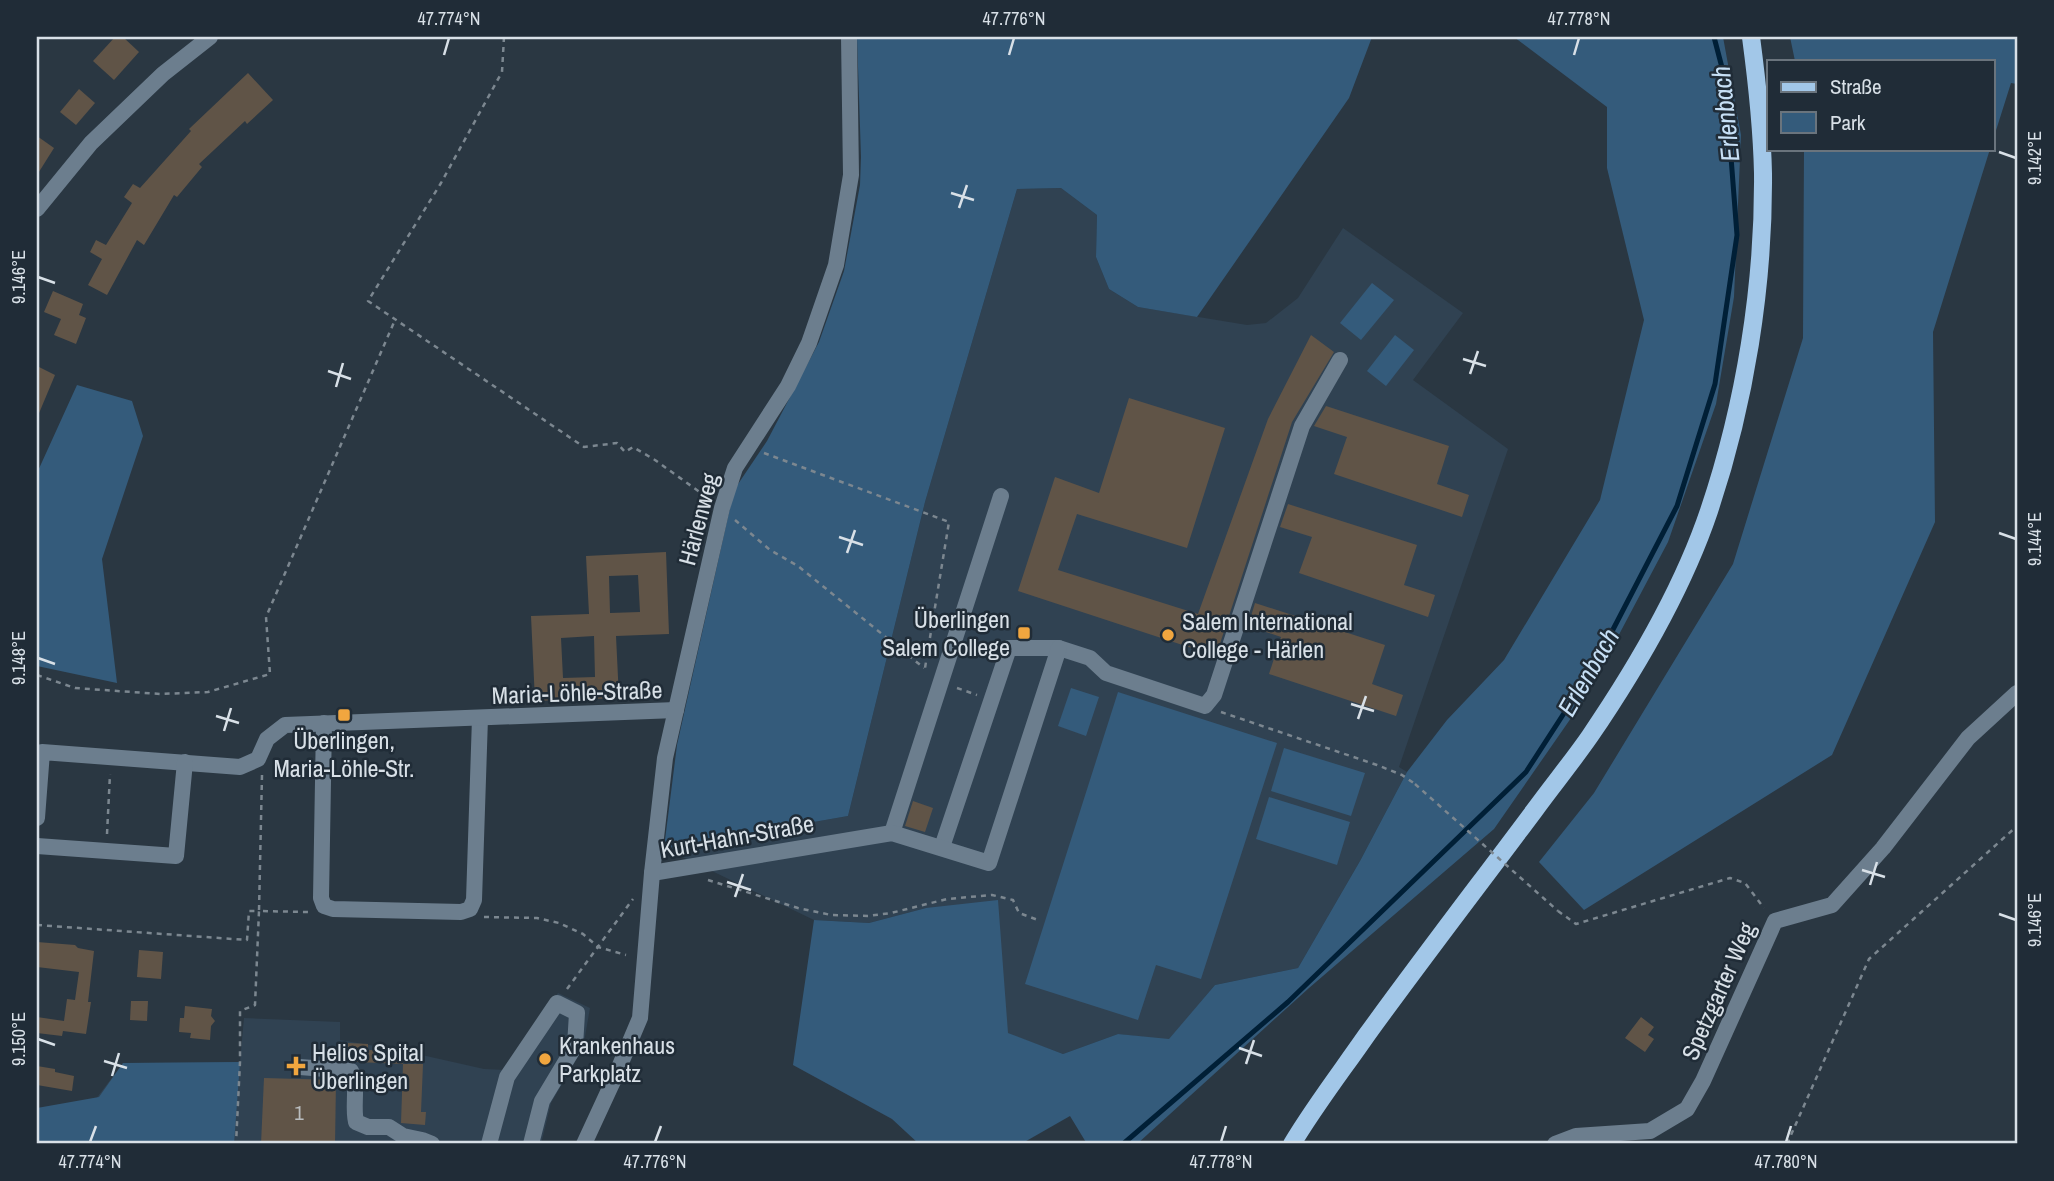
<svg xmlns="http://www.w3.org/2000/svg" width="2054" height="1181" font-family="'Archivo Narrow',sans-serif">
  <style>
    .built { fill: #304252 }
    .green { fill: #345b7b }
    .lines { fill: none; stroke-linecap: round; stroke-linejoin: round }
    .stream { stroke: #001f36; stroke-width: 5 }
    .building { fill: #605447; fill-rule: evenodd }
    .path { stroke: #7c8790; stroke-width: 2.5; stroke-dasharray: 5 5; stroke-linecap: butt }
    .minor { stroke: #6c7e8e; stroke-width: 16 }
    .major { stroke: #a2c7e8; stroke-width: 18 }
    .path-bridge { stroke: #7c8790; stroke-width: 2.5; stroke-dasharray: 5 5; stroke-linecap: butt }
    .ticks { fill: none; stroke: #d8e0e7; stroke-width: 2.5 }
    .poi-dot { fill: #f1a63f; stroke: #202c37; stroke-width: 2.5 }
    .labels { text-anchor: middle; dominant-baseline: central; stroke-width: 5; stroke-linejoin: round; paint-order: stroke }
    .number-label { font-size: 21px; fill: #babdbf }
    .street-label { font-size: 24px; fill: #d8e0e7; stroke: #202c37 }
    .poi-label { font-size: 24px; fill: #d8e0e7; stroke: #202c37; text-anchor: start }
    .water-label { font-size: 26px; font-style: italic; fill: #c7e0f6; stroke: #202c37 }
    .neatline { fill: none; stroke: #d8e0e7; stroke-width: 2.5 }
    .ticks-label { font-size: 18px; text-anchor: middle; fill: #d8e0e7 }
  </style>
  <rect width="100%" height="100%" fill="#2a3742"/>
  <g class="built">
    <polygon points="1061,188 1097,215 1096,257 1109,289 1138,307 1247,325 1266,323 1298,298 1343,228 1463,313 1413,380 1508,449 1399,767 1407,772 1360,861 1298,968 1215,985 1169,1040 1118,1034 1063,1054 1007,1033 926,908 869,923 814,920 664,848 848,816 925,502 1017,189"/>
    <polygon points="558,993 590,1008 583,1048 551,1103 541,1144 62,1144 123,1063 240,1062 244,1018 340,1022 340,1040 404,1051 484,1069 505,1070"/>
  </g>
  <g class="green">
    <polygon points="857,37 1372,37 1349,98 1197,317 1138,307 1109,289 1096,257 1097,215 1061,188 1017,189 925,502 848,816 664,848 677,745 734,490 767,441 819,342 844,271 860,185 861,157"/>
    <polygon points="1514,37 1723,37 1741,135 1734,297 1716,404 1668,542 1587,695 1494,829 1309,988 1137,1144 1087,1144 1070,1116 1021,1144 919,1144 892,1119 793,1065 814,920 869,923 926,908 998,900 1008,1033 1063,1054 1118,1034 1169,1039 1215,985 1298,968 1360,861 1407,772 1447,720 1504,660 1600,500 1644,320 1607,168 1607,107"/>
    <polygon points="1790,37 2017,37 2017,84 2011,83 1993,140 1993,61 1795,61"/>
    <polygon points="1804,149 1990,149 1933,332 1935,522 1832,755 1584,910 1539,862 1594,793 1733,564 1803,338"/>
    <polygon points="1372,283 1394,300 1361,340 1340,323"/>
    <polygon points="1395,335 1414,350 1386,386 1367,371"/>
    <polygon points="77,385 132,401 143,436 102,559 117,683 37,666 37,473"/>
    <polygon points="1071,688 1099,697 1086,736 1058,726"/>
    <polygon points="1118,692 1277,743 1201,979 1156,965 1138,1020 1025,984"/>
    <polygon points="1284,748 1365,773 1351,816 1271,791"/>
    <polygon points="1269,797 1350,822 1337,865 1256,839"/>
    <polygon points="240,1062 234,1144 37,1144 37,1108 99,1097 123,1063"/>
  </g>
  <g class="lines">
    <polyline class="stream" points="1123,1144 1288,1002 1526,772 1592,670 1677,506 1715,384 1737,235 1725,79 1714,37"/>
  </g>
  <g class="building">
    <polygon points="115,37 123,37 139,52 114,80 93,61"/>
    <polygon points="248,73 273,100 247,124 245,121 199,164 202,167 177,197 174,195 144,245 137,240 107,295 88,285 102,259 90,252 96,240 106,245 132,203 124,197 133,184 140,188 191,131 189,129"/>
    <polygon points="79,89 95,103 76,125 60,112"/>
    <polygon points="37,136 54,148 37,175"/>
    <polygon points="53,291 83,304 79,315 86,318 76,344 54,335 61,319 44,312"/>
    <polygon points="1311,335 1334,352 1292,422 1216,656 1018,591 1055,477 1099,493 1129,398 1225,428 1187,548 1077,514 1058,570 1198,614 1268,419"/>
    <polygon points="37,366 55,375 37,418"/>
    <polygon points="1326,406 1449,446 1437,484 1469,495 1462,517 1334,474 1347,437 1314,426"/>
    <polygon points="1288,504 1417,545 1404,585 1435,595 1428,617 1299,573 1312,537 1280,527"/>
    <path d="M666 552 669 634 616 636 619 698 535 701 531 616 589 614 586 556ZM638 575 640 612 610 613 609 576ZM594 636 595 677 563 678 561 638Z"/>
    <polygon points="1255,603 1385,645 1372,684 1403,695 1396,716 1269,674 1281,637 1248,626"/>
    <polygon points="913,801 933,808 925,832 905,826"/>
    <polygon points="37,942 75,945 78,948 94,951 88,1002 91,1002 86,1034 63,1031 62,1036 37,1033 37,1017 64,1021 67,999 75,1000 79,972 37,967"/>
    <polygon points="139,950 163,952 161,979 137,977"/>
    <polygon points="131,1001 148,1001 147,1021 130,1020"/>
    <polygon points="185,1006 212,1009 211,1016 215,1021 211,1026 210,1040 190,1038 191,1033 179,1032 180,1018 184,1018"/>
    <polygon points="1641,1017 1654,1027 1648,1035 1654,1039 1645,1052 1625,1038"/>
    <polygon points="348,1043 368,1044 368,1050 404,1051 403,1064 357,1062 348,1060"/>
    <polygon points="403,1064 423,1064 421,1112 426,1112 425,1125 401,1123"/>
    <polygon points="37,1066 55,1069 55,1072 74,1076 72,1091 37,1085"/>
    <polygon points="264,1078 336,1080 335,1144 261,1144"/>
  </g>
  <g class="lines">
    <g class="path">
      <polyline points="504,37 502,72 441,183 368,301 584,447 617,443 625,452 633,447 655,460 708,498"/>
      <polyline points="764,453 949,522 925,668"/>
      <polyline points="735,520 770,550 798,566 924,668"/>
      <polyline points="37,675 75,688 160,694 208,692 270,674 266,617 395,320"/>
      <polyline points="957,688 977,695"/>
      <polyline points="1221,712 1377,765 1402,775 1415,784"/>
      <polyline points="262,775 259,911 309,912"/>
      <polyline points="107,834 110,774"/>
      <polyline points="708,880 798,908 831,915 868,916 891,913 947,899 992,895 1013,900 1019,913 1038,920"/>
      <polyline points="1558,911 1576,924 1730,878 1745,883 1764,908"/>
      <polyline points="484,917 537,918 559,923 583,934 598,947 626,955"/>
      <polyline points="37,925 247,940 249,911 259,911 255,1005 240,1011 240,1062 236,1144"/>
      <polyline points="567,989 633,899"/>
      <polyline points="1787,1144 1869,959 2017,826"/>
    </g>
    <g class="minor">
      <polyline points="37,209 91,143 163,74 210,37"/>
      <polyline points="324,723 321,898 324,906 333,909 461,912 470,909 474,900 480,718"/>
      <polyline points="37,818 42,752 240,767 258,759 267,739 285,725 676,710"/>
      <polyline points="892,833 1001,496"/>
      <polyline points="37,846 176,856 185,762"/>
      <polyline points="942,847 1009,648 1059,648 1090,658 1106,673 1205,706 1214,695 1302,426 1340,360"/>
      <polyline points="652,873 892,833 989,863 1059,648"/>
      <path d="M300 1067 351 1071C359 1086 352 1105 356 1122L368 1127H389L403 1136 422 1140 432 1144"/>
      <polyline points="489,1144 507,1077 557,1003 577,1013 575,1046 542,1101 531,1144"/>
      <polyline points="584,1144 615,1077 640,1018 652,873 665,758 722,508 735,468 788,386 809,343 836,265 851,175 849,37"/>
      <polyline points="1555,1144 1576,1136 1650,1131 1687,1109 1703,1081 1775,921 1832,905 1883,848 1968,738 2017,693"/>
    </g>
    <path class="major" d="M1292 1144C1314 1107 1341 1072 1366 1036 1421 960 1478 886 1534 811 1552 786 1572 762 1590 736 1637 667 1682 591 1709 511 1745 404 1764 286 1763 173 1762 128 1757 82 1751 37"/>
    <polyline class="path-bridge" points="1415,784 1558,911"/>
  </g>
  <path class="ticks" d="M444 55 449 38M1009 55 1014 38M1574 55 1579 38M1999 152 2016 158M951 193 974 200M959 208 967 185M38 277 55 283M1463 359 1486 366M328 371 351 379M1470 374 1478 351M336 387 343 363M1999 533 2016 539M839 537 863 545M847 553 855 530M38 658 55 664M1351 704 1374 711M216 716 239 723M1358 719 1366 696M224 731 231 708M1862 870 1885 877M727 882 751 890M1870 885 1877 862M735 897 743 874M1999 914 2016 920M38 1039 55 1045M1239 1048 1262 1056M104 1061 127 1068M1246 1064 1254 1040M112 1076 119 1053M90 1142 96 1126M655 1142 661 1126M1221 1142 1226 1126M1786 1142 1791 1126"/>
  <g class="poi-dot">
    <rect x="1017" y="626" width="14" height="14" rx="3.5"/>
    <circle cx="1168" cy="635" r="7"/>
    <rect x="337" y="708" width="14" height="14" rx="3.5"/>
    <circle cx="545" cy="1059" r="7"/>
    <path d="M292.5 1055.5h7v7h7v7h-7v7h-7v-7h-7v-7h7z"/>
  </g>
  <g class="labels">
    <g class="number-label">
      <text x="299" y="1112">1</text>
    </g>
    <g class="street-label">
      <text transform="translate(698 519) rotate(-75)">Härlenweg</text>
      <text transform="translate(577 692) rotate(-2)">Maria-Löhle-Straße</text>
      <text transform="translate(737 836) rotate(-10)">Kurt-Hahn-Straße</text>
      <text transform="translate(1718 991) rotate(-66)">Spetzgarter Weg</text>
    </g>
    <g class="poi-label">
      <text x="1010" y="619" text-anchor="end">Überlingen<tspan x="1010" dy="28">Salem College</tspan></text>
      <text x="1182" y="621">Salem International<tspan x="1182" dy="28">College - Härlen</tspan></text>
      <text x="344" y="740" text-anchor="middle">Überlingen,<tspan x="344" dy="28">Maria-Löhle-Str.</tspan></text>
      <text x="559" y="1045">Krankenhaus<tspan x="559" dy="28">Parkplatz</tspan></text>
      <text x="312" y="1052">Helios Spital<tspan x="312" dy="28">Überlingen</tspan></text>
    </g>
    <g class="water-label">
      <text transform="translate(1725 114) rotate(-96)">Erlenbach</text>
      <text transform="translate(1588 672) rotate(-60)">Erlenbach</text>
    </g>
  </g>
  <rect width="2054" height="1181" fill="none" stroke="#202c37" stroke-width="77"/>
  <rect x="1767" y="60" width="228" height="91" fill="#202c37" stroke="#6a747d" stroke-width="2"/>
  <rect x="1781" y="82" width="35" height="10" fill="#a2c7e8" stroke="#6a747d" stroke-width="2"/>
  <text x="1830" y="94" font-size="21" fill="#d8e0e7">Straße</text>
  <rect x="1781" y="112" width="35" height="21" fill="#345b7b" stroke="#6a747d" stroke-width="2"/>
  <text x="1830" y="130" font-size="21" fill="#d8e0e7">Park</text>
  <rect x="38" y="38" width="1978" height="1104" class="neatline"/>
  <g class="ticks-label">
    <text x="449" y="25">47.774°N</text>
    <text x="1014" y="25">47.776°N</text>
    <text x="1579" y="25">47.778°N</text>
    <text transform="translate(2035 158) rotate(-90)" y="6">9.142°E</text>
    <text transform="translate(19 277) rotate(-90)" y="6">9.146°E</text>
    <text transform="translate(2035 539) rotate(-90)" y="6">9.144°E</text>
    <text transform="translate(19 658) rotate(-90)" y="6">9.148°E</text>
    <text transform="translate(2035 920) rotate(-90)" y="6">9.146°E</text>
    <text transform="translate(19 1039) rotate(-90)" y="6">9.150°E</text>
    <text x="90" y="1168">47.774°N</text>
    <text x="655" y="1168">47.776°N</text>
    <text x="1221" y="1168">47.778°N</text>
    <text x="1786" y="1168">47.780°N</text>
  </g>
</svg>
